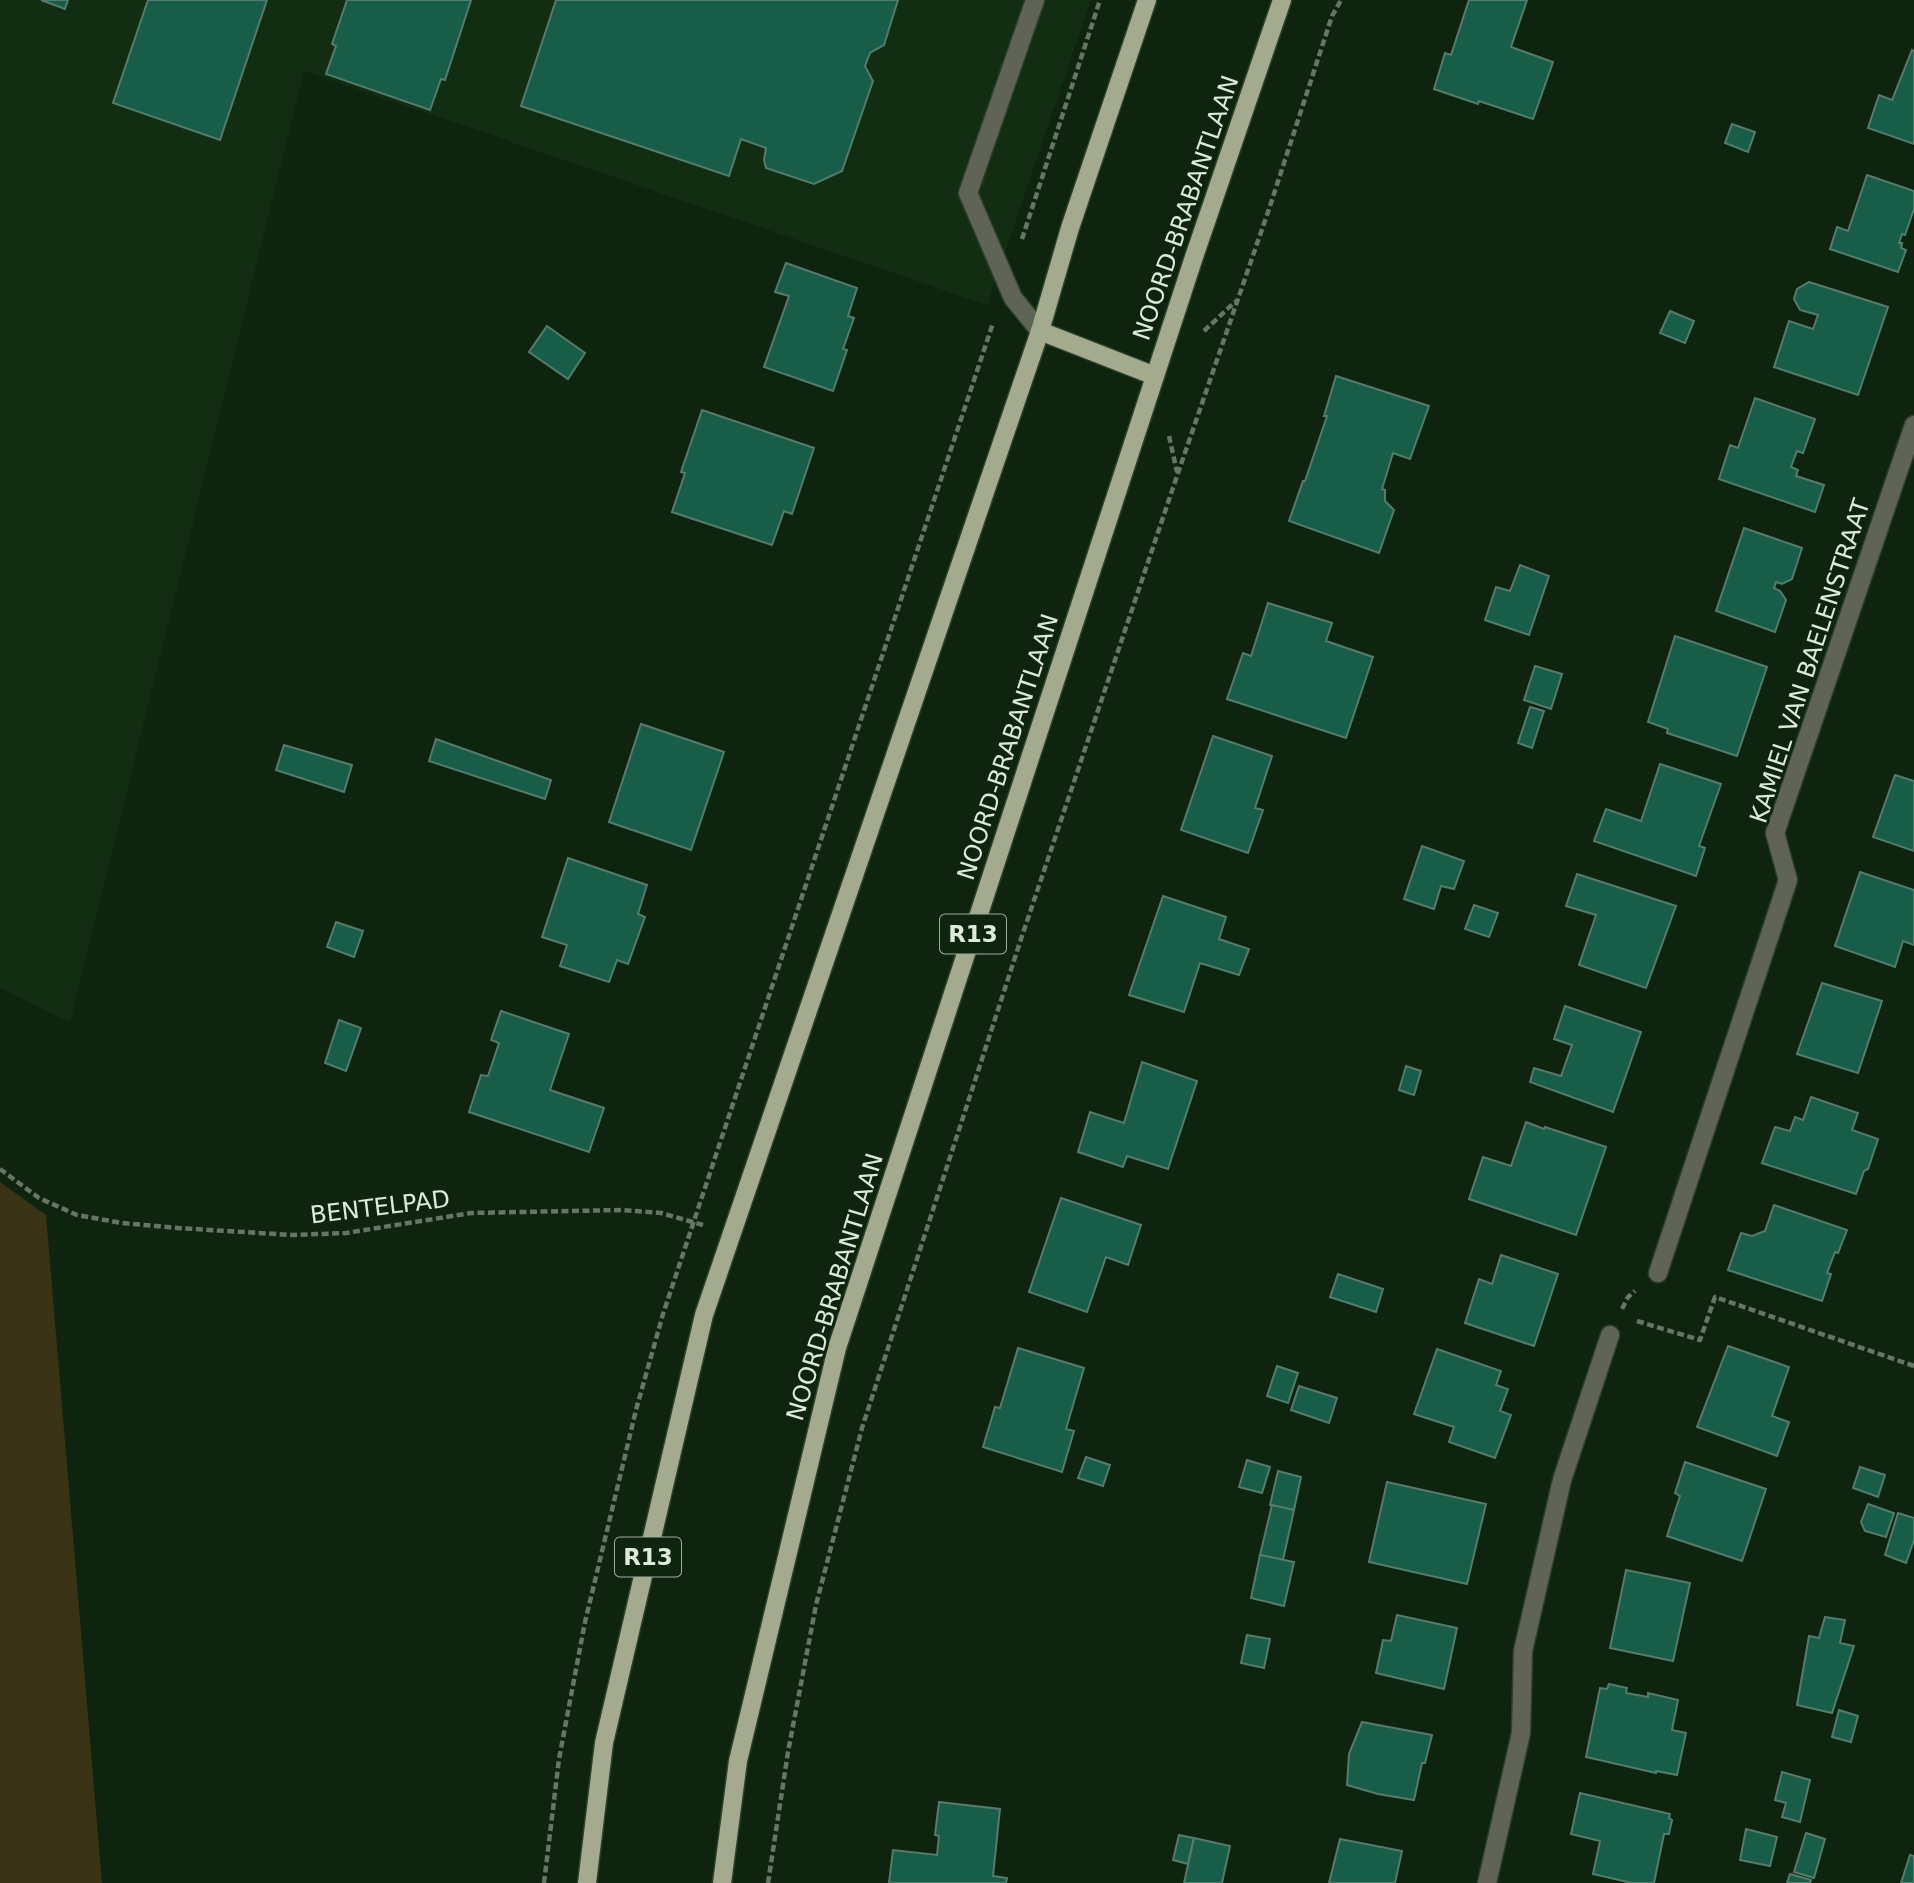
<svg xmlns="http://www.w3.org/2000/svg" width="1914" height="1883" font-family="'DejaVu Sans',sans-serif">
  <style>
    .built { fill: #122d11 }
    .green { fill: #3b3315 }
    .building { fill: #185d47; stroke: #557b6c; stroke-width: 2 }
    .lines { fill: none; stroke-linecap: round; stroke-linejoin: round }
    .minor-casing { stroke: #2c402b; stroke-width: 21 }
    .primary-casing { stroke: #2c402b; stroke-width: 21 }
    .path { stroke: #657664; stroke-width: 4.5; stroke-dasharray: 7 3.5; stroke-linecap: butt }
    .minor { stroke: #606456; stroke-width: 18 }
    .primary { stroke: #a3aa8d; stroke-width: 18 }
    .labels { text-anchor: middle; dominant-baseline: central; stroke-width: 6; stroke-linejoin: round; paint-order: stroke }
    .shield { fill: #0f240e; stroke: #9eae9e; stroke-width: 2 }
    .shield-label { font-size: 23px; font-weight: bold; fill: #dce9db }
    .street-label { font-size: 24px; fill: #dce9db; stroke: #0f240e }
  </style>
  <rect width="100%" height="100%" fill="#0f240e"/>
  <polygon class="built" points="0,0 1091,0 987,305 304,71 70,1023 0,988"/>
  <polygon class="green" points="0,1182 46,1215 102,1883 0,1883"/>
  <g class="building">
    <polygon points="41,0 68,0 65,9"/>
    <polygon points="148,0 267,0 220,140 113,103"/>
    <polygon points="347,0 471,0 445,80 441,79 430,110 326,74 336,46 332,44"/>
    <polygon points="556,0 898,0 884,45 870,53 865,66 873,81 842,171 814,184 766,168 764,160 766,148 741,139 729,176 521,106"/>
    <polygon points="1469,0 1527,0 1511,47 1553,62 1533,119 1479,101 1478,104 1434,89 1445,53 1451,55"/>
    <polygon points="1912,50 1914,51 1914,144 1868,128 1879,95 1892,100"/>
    <polygon points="1732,124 1755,132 1748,152 1725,143"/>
    <polygon points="1867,175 1914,191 1914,209 1905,235 1902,234 1899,243 1902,243 1901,248 1906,250 1898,272 1830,249 1837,227 1848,231"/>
    <polygon points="786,263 857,288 848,316 854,318 843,349 847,350 833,391 764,367 789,296 775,292"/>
    <polygon points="1809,282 1888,307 1858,395 1774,367 1789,321 1813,329 1818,315 1800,310 1794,299 1797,289"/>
    <polygon points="1670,311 1694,321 1685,343 1660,333"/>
    <polygon points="547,326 585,353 568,379 529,352"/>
    <polygon points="1336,376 1429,406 1410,459 1393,453 1382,489 1385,490 1385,501 1394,510 1379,553 1289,521 1303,481 1305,481 1327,416 1324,416"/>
    <polygon points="1755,398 1815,419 1803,453 1797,451 1791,467 1798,470 1796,476 1824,485 1815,512 1719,479 1730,445 1738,448"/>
    <polygon points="702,410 814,448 792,514 784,511 772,545 672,512 685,473 681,472"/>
    <polygon points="1744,528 1802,548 1792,579 1782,584 1776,582 1774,588 1780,591 1786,600 1775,632 1716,611"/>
    <polygon points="1520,565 1549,576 1529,635 1485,620 1496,587 1510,591"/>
    <polygon points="1268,603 1332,623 1326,641 1373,657 1346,738 1227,699 1243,653 1251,656"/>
    <polygon points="1675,636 1767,667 1737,756 1667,733 1668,729 1648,722"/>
    <polygon points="1535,666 1562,674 1551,709 1524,700"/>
    <polygon points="1530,707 1544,711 1532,748 1518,743"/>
    <polygon points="641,724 724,752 691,850 609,822"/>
    <polygon points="1213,736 1272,756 1255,808 1263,810 1248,853 1181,830"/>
    <polygon points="436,739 551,780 545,799 429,761"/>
    <polygon points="284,745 352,765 344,792 276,770"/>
    <polygon points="1660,764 1721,784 1699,846 1705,848 1696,876 1594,841 1606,809 1641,821"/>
    <polygon points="1895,775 1914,781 1914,851 1873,837"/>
    <polygon points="1422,846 1464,861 1454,889 1441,886 1434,909 1404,899"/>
    <polygon points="568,858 647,885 638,914 645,917 628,964 617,960 609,982 560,966 567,945 542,937"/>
    <polygon points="1860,872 1914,890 1914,945 1903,941 1895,967 1835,946"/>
    <polygon points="1577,874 1676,906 1646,988 1579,965 1596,915 1566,906"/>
    <polygon points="1163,896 1226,917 1219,939 1249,949 1239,975 1200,963 1184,1012 1129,995"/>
    <polygon points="1474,905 1498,913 1489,937 1465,929"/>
    <polygon points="336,922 363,931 354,957 327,947"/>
    <polygon points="1822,983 1882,1001 1858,1073 1797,1054"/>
    <polygon points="1565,1006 1641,1032 1613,1112 1530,1082 1534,1068 1561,1076 1572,1045 1554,1039"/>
    <polygon points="501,1011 569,1034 550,1090 604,1108 589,1152 469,1112 481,1075 488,1076 499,1043 491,1040"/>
    <polygon points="339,1020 361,1028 346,1071 325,1063"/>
    <polygon points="1142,1062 1197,1081 1168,1169 1127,1156 1123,1167 1078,1152 1090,1112 1124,1123"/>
    <polygon points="1406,1066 1421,1071 1414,1095 1399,1090"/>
    <polygon points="1811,1097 1858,1113 1852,1130 1878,1139 1868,1169 1864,1171 1856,1194 1762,1163 1775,1127 1790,1131 1795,1117 1803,1120"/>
    <polygon points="1526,1122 1544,1129 1545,1127 1606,1147 1576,1235 1469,1199 1483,1157 1511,1166"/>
    <polygon points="1061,1198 1141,1225 1128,1265 1106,1257 1087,1312 1029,1292"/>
    <polygon points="1774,1205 1847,1230 1838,1253 1835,1252 1827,1273 1831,1274 1822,1301 1728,1270 1741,1233 1752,1236 1765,1231"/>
    <polygon points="1501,1255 1558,1274 1534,1346 1465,1323 1479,1279 1492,1284"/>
    <polygon points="1338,1274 1383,1289 1376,1312 1330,1297"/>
    <polygon points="1728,1346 1789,1367 1772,1416 1789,1422 1777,1456 1697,1427"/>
    <polygon points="1018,1348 1084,1368 1066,1429 1074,1431 1062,1472 983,1447 995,1407 1000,1408"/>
    <polygon points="1437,1349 1501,1371 1496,1385 1508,1389 1500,1411 1511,1415 1495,1458 1449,1442 1454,1427 1414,1414"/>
    <polygon points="1277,1366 1298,1373 1288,1403 1267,1396"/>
    <polygon points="1299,1386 1337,1398 1329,1423 1291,1410"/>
    <polygon points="1086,1457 1110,1465 1103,1486 1078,1478"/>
    <polygon points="1247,1460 1270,1467 1262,1493 1239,1487"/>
    <polygon points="1685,1462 1766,1489 1742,1561 1667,1536 1680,1496 1675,1493"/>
    <polygon points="1860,1467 1885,1475 1878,1497 1853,1488"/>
    <polygon points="1278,1471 1301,1477 1294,1510 1270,1505"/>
    <polygon points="1387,1482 1486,1504 1467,1584 1369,1562"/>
    <polygon points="1868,1504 1894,1513 1886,1537 1865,1531 1861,1522"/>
    <polygon points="1272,1505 1294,1510 1283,1560 1260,1555"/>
    <polygon points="1898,1513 1914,1518 1914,1540 1906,1563 1885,1555"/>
    <polygon points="1260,1555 1294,1562 1284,1606 1251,1598"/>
    <polygon points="1626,1570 1690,1583 1673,1661 1610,1648"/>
    <polygon points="1397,1615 1457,1628 1444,1689 1376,1673 1383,1640 1391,1641"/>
    <polygon points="1825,1617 1845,1620 1840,1643 1854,1646 1832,1713 1797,1705 1809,1636 1819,1638"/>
    <polygon points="1247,1635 1270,1639 1264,1668 1241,1663"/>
    <polygon points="1609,1684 1627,1688 1626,1693 1648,1697 1648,1693 1678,1700 1672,1730 1686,1733 1677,1775 1656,1771 1656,1773 1586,1757 1600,1688 1607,1689"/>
    <polygon points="1839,1710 1858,1716 1851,1742 1832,1737"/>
    <polygon points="1362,1722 1432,1735 1425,1763 1422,1763 1414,1800 1378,1794 1347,1785 1349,1754"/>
    <polygon points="1782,1772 1810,1780 1800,1822 1782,1817 1786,1803 1775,1800"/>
    <polygon points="1580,1793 1670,1814 1669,1818 1672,1820 1669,1834 1664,1834 1654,1883 1632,1883 1593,1874 1600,1841 1571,1834"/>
    <polygon points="939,1802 1000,1809 993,1876 1007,1878 1006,1883 889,1883 893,1850 937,1855 939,1836 935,1835"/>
    <polygon points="1746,1829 1777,1837 1770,1866 1740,1860"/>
    <polygon points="1806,1833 1825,1839 1814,1878 1794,1872"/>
    <polygon points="1179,1835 1194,1838 1188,1864 1173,1860"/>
    <polygon points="1194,1838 1230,1846 1222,1883 1184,1883"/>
    <polygon points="1340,1839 1402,1851 1395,1883 1329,1883"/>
    <polygon points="1910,1855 1914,1856 1914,1883 1901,1883"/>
    <polygon points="1790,1874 1811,1880 1810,1883 1787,1883"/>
  </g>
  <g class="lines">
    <g class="minor-casing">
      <g id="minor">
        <polyline points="1035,0 968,193 1013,298 1040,331"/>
        <polyline points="1658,1273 1788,880 1775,833 1914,425"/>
        <polyline points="1487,1883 1521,1733 1523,1651 1562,1480 1610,1335"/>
      </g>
    </g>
    <g class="primary-casing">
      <g id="primary">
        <polyline points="1040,331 1155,376"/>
        <polyline points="587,1883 604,1743 704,1315 1040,331 1070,228 1147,0"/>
        <polyline points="722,1883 738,1761 837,1348 1194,257 1282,0"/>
      </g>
    </g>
    <g class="path">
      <polyline points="1022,239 1100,0"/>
      <polyline points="1204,331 1236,301"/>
      <polyline points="1169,436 1177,472"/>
      <polyline points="0,1169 39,1198 77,1215 122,1223 178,1228 292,1235 346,1233 471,1213 622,1210 661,1213 703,1225"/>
      <polyline points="1622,1309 1628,1297 1635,1291"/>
      <polyline points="1637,1321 1700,1340 1715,1297 1914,1366"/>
      <polyline points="544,1883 559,1759 585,1622 636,1410 663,1314 993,323"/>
      <polyline points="768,1883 788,1752 816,1605 862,1428 1021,939 1178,473 1269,209 1332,16 1341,0"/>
    </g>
    <use href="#minor" class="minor"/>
    <use href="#primary" class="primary"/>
  </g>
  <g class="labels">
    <g class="shield">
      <rect x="940" y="914.5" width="66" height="39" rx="5"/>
      <rect x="615" y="1537.5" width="66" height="39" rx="5"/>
    </g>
    <g class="shield-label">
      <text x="973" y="934">R13</text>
      <text x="648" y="1557">R13</text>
    </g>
    <g class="street-label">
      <text transform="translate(1186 208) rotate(-71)">NOORD-BRABANTLAAN</text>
      <text transform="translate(1810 661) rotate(-72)">KAMIEL VAN BAELENSTRAAT</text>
      <text transform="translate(1008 747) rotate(-72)">NOORD-BRABANTLAAN</text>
      <text transform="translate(380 1207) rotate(-7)">BENTELPAD</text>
      <text transform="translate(835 1287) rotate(-73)">NOORD-BRABANTLAAN</text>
    </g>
  </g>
</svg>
